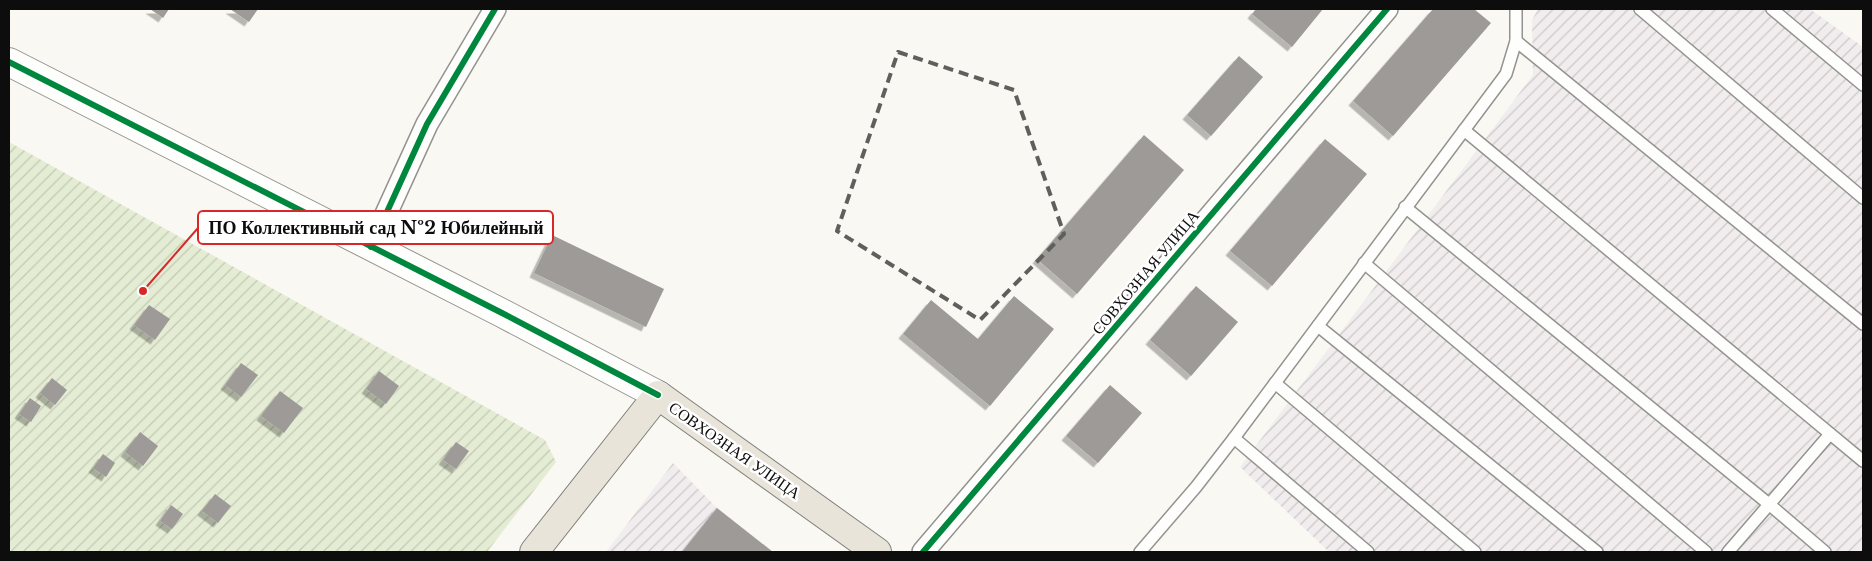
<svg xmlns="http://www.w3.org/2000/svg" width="1872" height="561" font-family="'Libre Baskerville',serif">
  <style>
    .industrial { fill: url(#industrial-furrows) }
    .garden { fill: url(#garden-furrows) }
    .building { fill: #9d9a97; filter: url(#shadow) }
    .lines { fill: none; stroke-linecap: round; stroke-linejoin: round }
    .service-casing { stroke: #949390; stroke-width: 14 }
    .minor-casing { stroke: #949390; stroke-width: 24 }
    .tertiary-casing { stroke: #949390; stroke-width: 30 }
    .primary-casing { stroke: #81807d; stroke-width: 30 }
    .service { stroke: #fefefd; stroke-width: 11 }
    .minor { stroke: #fefefd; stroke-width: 21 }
    .tertiary { stroke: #fefefd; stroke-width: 28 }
    .primary { stroke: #e9e4da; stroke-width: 28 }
    .cycleway-casing { stroke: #fff; stroke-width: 9 }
    .cycleway { stroke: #00873e; stroke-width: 6 }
    .marked { fill: none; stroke: #605f5d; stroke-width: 4; stroke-dasharray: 10 6; stroke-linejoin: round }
    .labels { text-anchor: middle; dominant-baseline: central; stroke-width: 5; stroke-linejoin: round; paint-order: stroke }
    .street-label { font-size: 16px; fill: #0d0d0d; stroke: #fff }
    .leader { fill: none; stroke: #d62828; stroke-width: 2 }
    .callout-dot { fill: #d62828; stroke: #fff; stroke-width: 2 }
    .callout { fill: #fff; stroke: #d62828; stroke-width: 2 }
    .callout-label { font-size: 18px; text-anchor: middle; font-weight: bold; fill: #0d0d0d }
  </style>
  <defs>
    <pattern id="industrial-furrows" width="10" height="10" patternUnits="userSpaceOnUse" patternTransform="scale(1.25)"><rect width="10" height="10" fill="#f1ecee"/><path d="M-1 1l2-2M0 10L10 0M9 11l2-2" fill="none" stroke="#cdc9cb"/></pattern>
    <pattern id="garden-furrows" width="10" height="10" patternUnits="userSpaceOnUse" patternTransform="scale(1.25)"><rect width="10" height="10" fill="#e5ecd4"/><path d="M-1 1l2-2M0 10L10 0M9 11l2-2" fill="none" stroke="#c3c9b5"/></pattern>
    <filter id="shadow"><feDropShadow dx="-4.5" dy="4.5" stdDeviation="0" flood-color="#0004"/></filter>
  </defs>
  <rect width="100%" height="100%" fill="#faf8f2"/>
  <g class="industrial">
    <polygon points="1538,9 1810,9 1863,47 1863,552 1329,552 1240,467 1533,75 1532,20"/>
    <polygon points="673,463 717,508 773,552 606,552"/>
  </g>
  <polygon class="garden" points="9,142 545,440 556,462 487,552 9,552"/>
  <g class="building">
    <polygon points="150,9 169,9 163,18"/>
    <polygon points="230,9 258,9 249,22"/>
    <polygon points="1256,9 1323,9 1292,47 1252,14"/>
    <polygon points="1433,9 1474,9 1491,23 1393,136 1353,101"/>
    <polygon points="1239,56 1263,77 1211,136 1187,115"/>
    <polygon points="1144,135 1184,170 1077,294 1037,259"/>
    <polygon points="1325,139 1367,174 1272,286 1230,251"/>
    <polygon points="552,235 664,289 646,327 534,273"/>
    <polygon points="1196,286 1238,322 1191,376 1150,340"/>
    <polygon points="1014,296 1054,329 990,406 903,334 931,300 978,339"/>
    <polygon points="149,305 170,319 155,340 134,325"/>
    <polygon points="241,363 258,375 241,397 225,385"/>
    <polygon points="379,371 399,386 386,404 366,389"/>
    <polygon points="52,378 67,390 55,405 40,393"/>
    <polygon points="1110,385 1142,413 1098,463 1066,436"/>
    <polygon points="280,391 303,408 284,433 261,416"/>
    <polygon points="30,398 41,406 31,422 19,414"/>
    <polygon points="140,432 158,446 143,466 125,452"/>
    <polygon points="456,442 469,451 456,469 443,460"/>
    <polygon points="103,454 115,463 106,477 93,468"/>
    <polygon points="215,494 231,506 218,523 202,511"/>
    <polygon points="171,505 183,514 172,529 160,521"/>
    <polygon points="717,508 773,552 682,552"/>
  </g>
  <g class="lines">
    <g class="service-casing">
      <g id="service">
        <polyline points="1640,9 1863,198"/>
        <polyline points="1772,9 1863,85"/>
        <polyline points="1516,41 1863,324"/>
        <polyline points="1464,130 1863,461"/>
        <polyline points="1405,207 1770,505 1825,552"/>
        <polyline points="1364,263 1706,552"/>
        <polyline points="1318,326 1597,552"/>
        <polyline points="1275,383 1475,552"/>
        <polyline points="1234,438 1368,552"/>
        <polyline points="1140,552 1196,487 1234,438 1506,74 1516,41 1516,9"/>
        <polyline points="1728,552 1830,434"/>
      </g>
    </g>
    <g class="minor-casing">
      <g id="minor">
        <polyline points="371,247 427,124 495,9"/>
        <polyline points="923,552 1387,9"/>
      </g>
    </g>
    <g class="tertiary-casing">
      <polyline id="tertiary" points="9,62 502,313 658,395"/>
    </g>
    <g class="primary-casing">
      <polyline id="primary" points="534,552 658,395 877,552"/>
    </g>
    <use href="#service" class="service"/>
    <use href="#minor" class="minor"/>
    <use href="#tertiary" class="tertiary"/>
    <use href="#primary" class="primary"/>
    <g class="cycleway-casing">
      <g id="cycleway">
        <polyline points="9,62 502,313 658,395"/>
        <polyline points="371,247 427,124 495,9"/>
        <polyline points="923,552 1387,9"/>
      </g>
    </g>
    <use href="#cycleway" class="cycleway"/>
  </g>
  <path class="marked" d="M898 52 1014 90 1064 234 980 320 837 231Z"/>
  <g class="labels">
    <g class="street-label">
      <text transform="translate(1145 272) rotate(-50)">СОВХОЗНАЯ УЛИЦА</text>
      <text transform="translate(735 450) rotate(35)">СОВХОЗНАЯ УЛИЦА</text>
    </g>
  </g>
  <path class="leader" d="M143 291L198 228"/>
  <circle class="callout-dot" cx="143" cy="291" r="5"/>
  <rect class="callout" x="198" y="211" width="355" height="33" rx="5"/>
  <g class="callout-label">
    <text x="376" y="234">ПО Коллективный сад №2 Юбилейный</text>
  </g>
  <rect width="1872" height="561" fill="none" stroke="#0d0d0d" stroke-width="20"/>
</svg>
